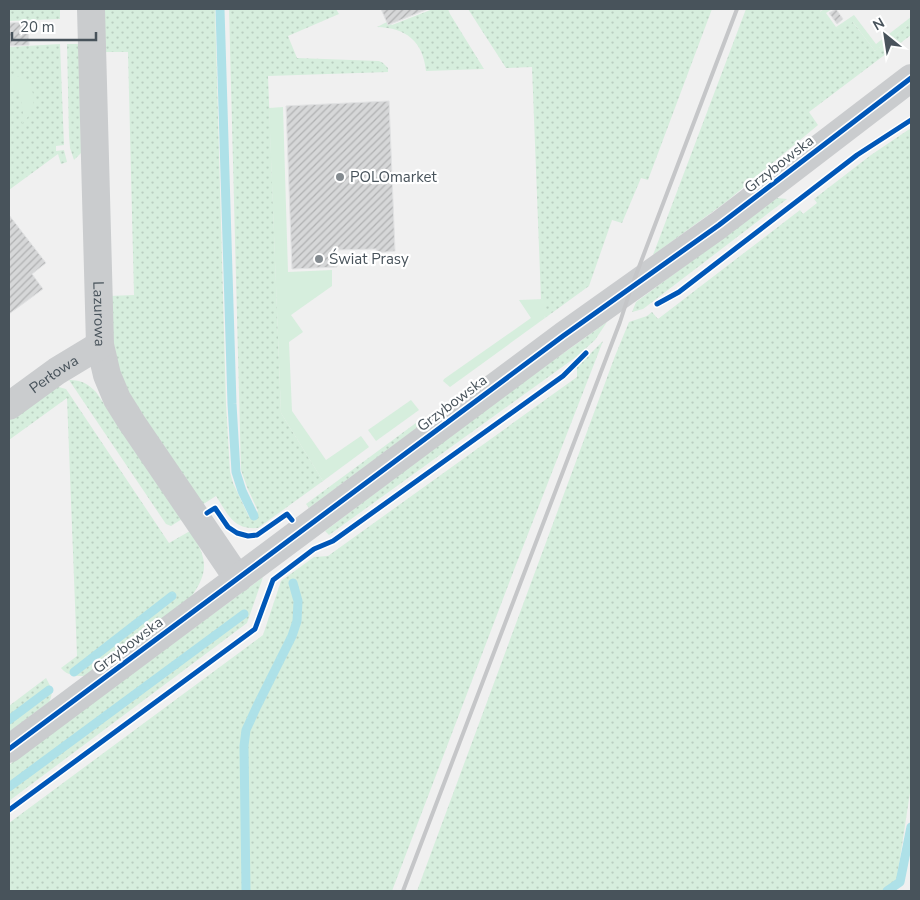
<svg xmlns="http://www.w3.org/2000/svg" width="920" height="900" font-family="'Nunito Sans',sans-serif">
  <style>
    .grass { fill: url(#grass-dots) }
    .garden { fill: #d6eedd }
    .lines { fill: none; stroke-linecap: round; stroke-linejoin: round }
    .stream { stroke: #aee1e8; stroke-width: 9 }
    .building { fill: url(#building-hatch); stroke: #e1e2e3 }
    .minor { stroke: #caccce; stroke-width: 28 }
    .tertiary { stroke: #caccce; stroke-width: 28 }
    .rail { stroke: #c5c6c8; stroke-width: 4 }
    .cycleway-casing { stroke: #fff; stroke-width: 8 }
    .cycleway { stroke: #0057b8; stroke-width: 5 }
    .poi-dot { fill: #838a8f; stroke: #fff; stroke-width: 2 }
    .labels { text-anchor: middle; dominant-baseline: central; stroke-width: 4.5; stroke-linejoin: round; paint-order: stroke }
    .street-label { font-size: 15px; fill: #48535b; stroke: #fff }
    .poi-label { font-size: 15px; fill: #48535b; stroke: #fff; text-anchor: start }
  </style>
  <defs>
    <pattern id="grass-dots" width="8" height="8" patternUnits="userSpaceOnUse" patternTransform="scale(1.25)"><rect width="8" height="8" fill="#d6eedd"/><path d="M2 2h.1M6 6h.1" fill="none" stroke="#b9cec0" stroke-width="1.8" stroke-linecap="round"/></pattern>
    <pattern id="building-hatch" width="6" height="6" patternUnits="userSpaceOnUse" patternTransform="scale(1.25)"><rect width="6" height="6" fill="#d6d7d8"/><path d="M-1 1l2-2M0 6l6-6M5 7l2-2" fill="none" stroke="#b0b1b2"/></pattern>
  </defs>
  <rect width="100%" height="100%" fill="#f0f0f0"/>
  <g class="grass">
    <polygon points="9,9 60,9 60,19 9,21"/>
    <path d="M103 9H215L226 404 230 472 233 483 249 517 258 511 247 487 241 470 229 9H336L339 14 288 36 297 58 379 61 383 63 388 68V72L268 76 281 413 323 481 258 528C233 530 228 514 216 496L202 505 123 387 112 350 109 296 134 295 128 52H104Z"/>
    <path d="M433 9H448L450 14 484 69 426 71C423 41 406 28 377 27L387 22 388 25 391 24 392 25Z"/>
    <polygon points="468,9 712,9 648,180 641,178 622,223 612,220 589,286 545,318 544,316 544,299 541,299 532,67 506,68"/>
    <polygon points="746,9 824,9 820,11 835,33 852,21 875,51 911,23 911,35 809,112 818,125 726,202 653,255"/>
    <polygon points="60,44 64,145 56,146 56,151 64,150 67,162 61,164 58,154 9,190 9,47"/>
    <polygon points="67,44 79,44 81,153 74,160 70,148 69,136"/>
    <polygon points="911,128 911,786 895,891 417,891 615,356 629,322 647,316 652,312 658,319 800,210 803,214 817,203 814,199 871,155"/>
    <polygon points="777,198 787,199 643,309 632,312 636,302"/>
    <polygon points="607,322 595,340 576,357 329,535 325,531 502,397"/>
    <polygon points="603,341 514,570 392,891 9,891 9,823 263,635 281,581 314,557 328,556 577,377 577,367"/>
    <path d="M69 380C82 380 88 384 96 392L182 519 171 526 166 524Z"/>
    <path d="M55 386 66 389 169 543 190 531C207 557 210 571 191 597L85 676C75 676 68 676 61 668L77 656 67 398 9 440V420Z"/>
    <polygon points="424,417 418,427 309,508 306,504"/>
    <polygon points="263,577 247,623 9,801 9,765"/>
    <path d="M46 678C51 687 54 693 49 702L9 732V706Z"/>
  </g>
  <g class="garden">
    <polygon points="824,9 832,9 826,13 836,27 854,15 876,44 911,17 911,23 875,51 853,22 835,34 820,12"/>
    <path d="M9 73C36 80 42 104 22 124 25 107 21 94 9 82Z"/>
    <polygon points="283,107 288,272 332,270 332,286 291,315 303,332 289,342 292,411 326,460 361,436 369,447 323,481 281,413 269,108"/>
    <polygon points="544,299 544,316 545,318 450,387 443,381 444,379 531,318 519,300"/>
    <polygon points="411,400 419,410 376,441 368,430"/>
  </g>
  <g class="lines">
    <g class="stream">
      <polyline points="220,9 232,404 236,472 242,491 254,516"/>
      <polyline points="74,672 172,596"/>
      <polyline points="9,720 49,690"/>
      <polyline points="9,787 244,614"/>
      <polyline points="246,891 244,746 246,730 257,706 292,636 297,621 298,601 293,583"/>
      <polyline points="887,891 900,882 911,827"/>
    </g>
  </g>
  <g class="building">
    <polygon points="381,9 428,9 388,25"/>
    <polygon points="836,9 843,19 837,24 829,13"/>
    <polygon points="28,22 29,45 9,46 9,23"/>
    <polygon points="389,101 395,251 376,253 376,249 336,250 337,267 292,269 286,106"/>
    <polygon points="9,215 46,263 32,274 43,289 9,314"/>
  </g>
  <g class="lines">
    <g class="minor">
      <path id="s1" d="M91 9 100 345 107 375 117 399 132 423 238 579"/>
      <path id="s2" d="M9 406 57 371 100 345"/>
    </g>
    <polyline class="tertiary" points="9,749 563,336 719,225 911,78"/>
    <polyline class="rail" points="403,891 620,322 631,288 737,9"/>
    <g class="cycleway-casing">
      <g id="cycleway">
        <polyline points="657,304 679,292 857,155 911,120"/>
        <polyline points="207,513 215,508 228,527 237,533 248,536 257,535 287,514 292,520"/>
        <polyline points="9,749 563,336 719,225 911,78"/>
        <polyline points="9,810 255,629 273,580 314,549 333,541 563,376 586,353"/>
      </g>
    </g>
    <use href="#cycleway" class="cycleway"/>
  </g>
  <g class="poi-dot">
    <circle cx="340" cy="177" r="5"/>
    <circle cx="319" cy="259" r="5"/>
  </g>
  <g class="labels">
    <g class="street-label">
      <text transform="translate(779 164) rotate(-38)">Grzybowska</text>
      <text stroke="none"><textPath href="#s1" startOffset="305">Lazurowa</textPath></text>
      <text stroke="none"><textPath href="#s2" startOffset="55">Perłowa</textPath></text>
      <text transform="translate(452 403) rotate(-37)">Grzybowska</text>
      <text transform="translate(128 645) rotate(-37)">Grzybowska</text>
    </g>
    <g class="poi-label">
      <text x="350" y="177">POLOmarket</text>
      <text x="329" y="259">Świat Prasy</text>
    </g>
  </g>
  <rect width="920" height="900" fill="none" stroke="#48535b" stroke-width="20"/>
  <g transform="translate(885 35) rotate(330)" stroke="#ffffff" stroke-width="4" paint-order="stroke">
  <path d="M0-4L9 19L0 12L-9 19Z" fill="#48535b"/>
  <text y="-8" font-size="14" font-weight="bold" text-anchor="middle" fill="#48535b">N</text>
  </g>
  <path d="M12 32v8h84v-8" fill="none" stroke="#48535b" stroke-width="2.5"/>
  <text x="20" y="32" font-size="15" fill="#48535b" stroke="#ffffff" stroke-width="4" paint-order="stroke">20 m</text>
</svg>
